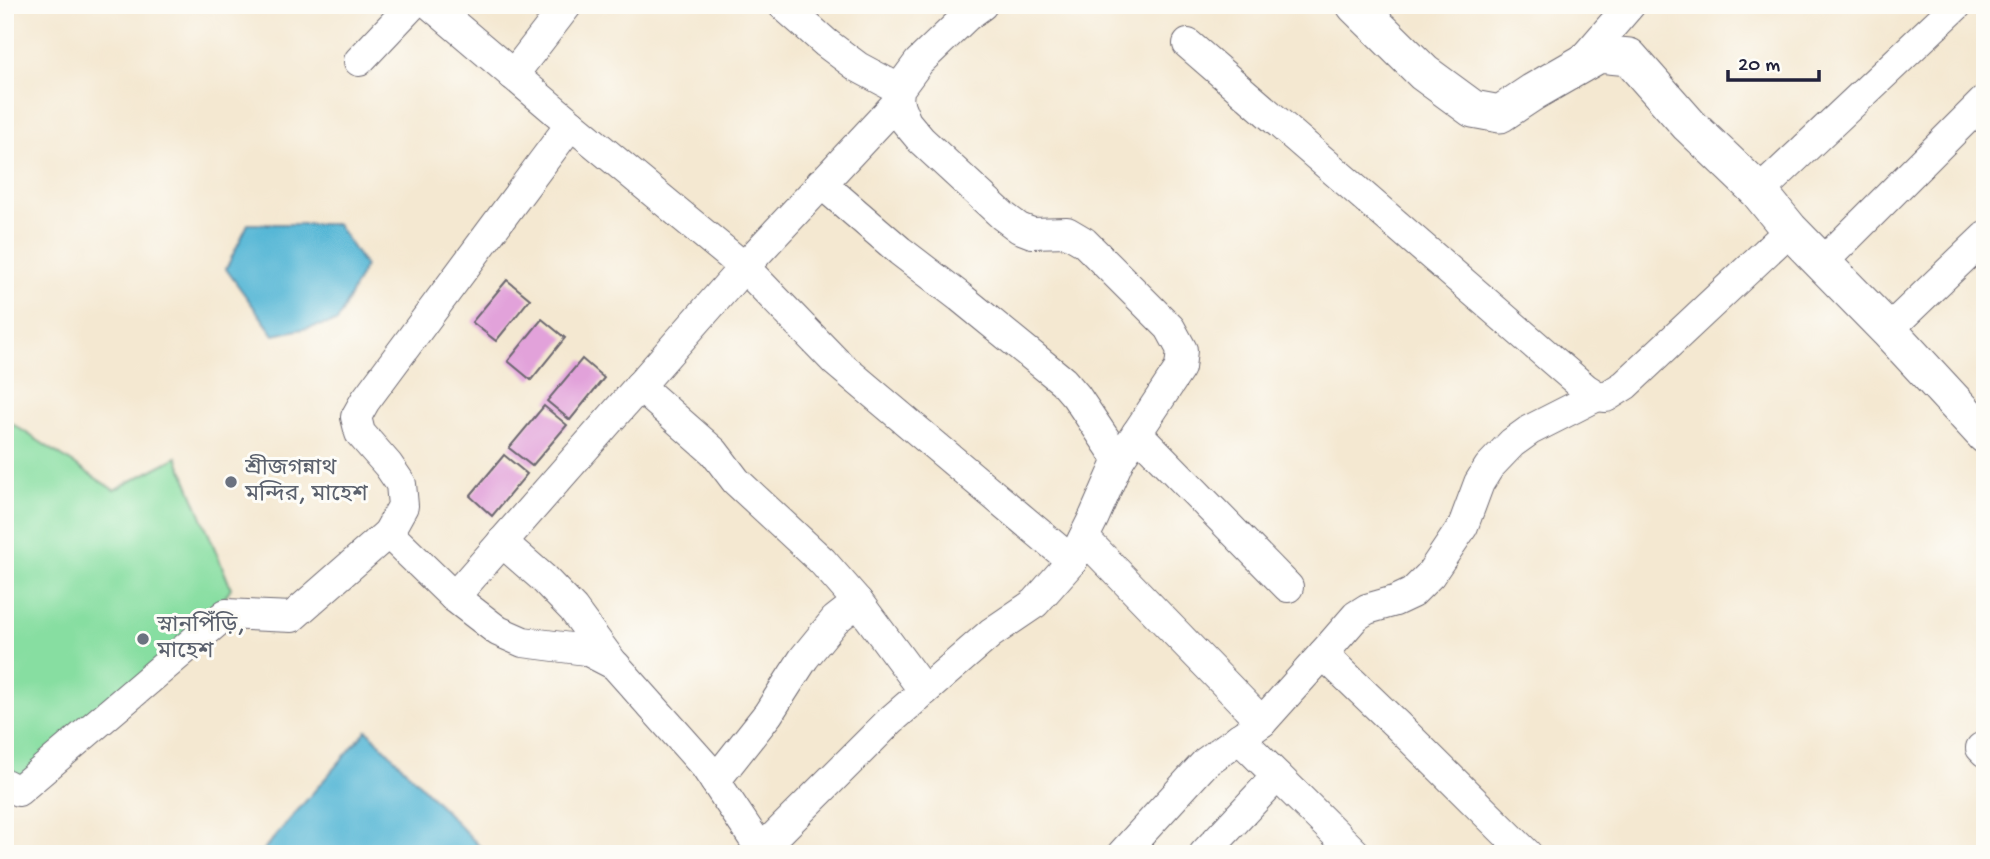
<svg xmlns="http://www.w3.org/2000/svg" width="1990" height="859" font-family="'Gochi Hand','Noto Sans Bengali',sans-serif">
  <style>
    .green { fill: #87dea1; stroke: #54806e; stroke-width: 2 }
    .water { fill: #57b7d6; stroke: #3c6c88; stroke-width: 2 }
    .building { fill: #e2a2da }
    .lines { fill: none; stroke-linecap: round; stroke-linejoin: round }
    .minor-casing { stroke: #6c6770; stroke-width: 32 }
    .tertiary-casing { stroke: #6c6770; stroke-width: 39 }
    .minor { stroke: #fff; stroke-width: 30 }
    .tertiary { stroke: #fff; stroke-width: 37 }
    .worship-dot { fill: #6b7280; stroke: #fdfcf7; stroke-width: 2.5 }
    .labels { text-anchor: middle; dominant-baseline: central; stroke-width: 6; stroke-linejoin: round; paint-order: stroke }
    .worship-label { font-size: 23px; fill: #5b616d; stroke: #fdfcf7; text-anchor: start }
  </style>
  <rect width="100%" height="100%" fill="#fdfcf7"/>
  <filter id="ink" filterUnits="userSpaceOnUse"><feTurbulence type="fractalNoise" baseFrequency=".0143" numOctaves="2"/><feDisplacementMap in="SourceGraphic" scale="14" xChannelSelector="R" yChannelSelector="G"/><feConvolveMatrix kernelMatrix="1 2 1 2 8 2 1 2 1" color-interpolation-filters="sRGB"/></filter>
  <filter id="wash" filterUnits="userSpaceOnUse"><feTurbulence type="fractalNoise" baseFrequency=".00686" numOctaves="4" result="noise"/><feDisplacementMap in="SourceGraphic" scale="28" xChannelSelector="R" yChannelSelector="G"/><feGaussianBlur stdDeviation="1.57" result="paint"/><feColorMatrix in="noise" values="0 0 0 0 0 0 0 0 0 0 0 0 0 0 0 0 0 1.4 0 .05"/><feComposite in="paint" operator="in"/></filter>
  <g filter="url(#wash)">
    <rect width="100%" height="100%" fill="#f4e8d1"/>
    <polygon class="green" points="5,419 114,490 177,457 231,588 202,632 28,782 5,774"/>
    <g class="water">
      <polygon points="248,224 337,224 365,266 337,322 274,335 226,269"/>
      <polygon points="367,730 487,854 260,854"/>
    </g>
    <g id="blocks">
      <g class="building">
        <polygon points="507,280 530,299 496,341 472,322"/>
        <polygon points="542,319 565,338 531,380 508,361"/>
        <polygon points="582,359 604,378 570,420 547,401"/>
        <polygon points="544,406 567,425 532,466 509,448"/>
        <polygon points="504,455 527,474 492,516 470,496"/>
      </g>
    </g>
  </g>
  <g filter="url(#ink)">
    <use href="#blocks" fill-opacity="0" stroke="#6c6770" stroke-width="2"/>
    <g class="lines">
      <g class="minor-casing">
        <g id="minor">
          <polyline points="431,5 571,124"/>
          <polyline points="783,5 826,43 858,67 899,89"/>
          <polyline points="1188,44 1586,389 1597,396 1606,397 1625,385 1790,230"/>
          <polyline points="359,61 412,5"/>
          <polyline points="1579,64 1630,5"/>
          <polyline points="513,75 567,5"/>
          <polyline points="821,183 900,251 960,297 1063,381 1076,396 1119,460"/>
          <polyline points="1759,192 1957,5"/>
          <polyline points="1822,263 1985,100"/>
          <polyline points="1888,330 1985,237"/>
          <polyline points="639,386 714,452 736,481 822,561 858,602 924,691"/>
          <polyline points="1137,433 1288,587"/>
          <polyline points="388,533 454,597 498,631 523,642 586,650 615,665 705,766 762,851"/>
          <polyline points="1084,538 1262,722"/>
          <polyline points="502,542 542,577 573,609 612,662"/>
          <polyline points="454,597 744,267 898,102"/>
          <polyline points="1323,654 1356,616 1367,609 1395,601 1412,593 1430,575 1463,526 1479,483 1489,467 1512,443 1530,430 1597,396"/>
          <polyline points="1239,738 1356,854"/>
          <polyline points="1981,748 1985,752"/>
          <polyline points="715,781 768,714 804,658 835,620 858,602"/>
          <polyline points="5,784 18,791 226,614 292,617 388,533 403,506 401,484 388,465 360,433 356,417 365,401 571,124 744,267 836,362 1072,561"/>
          <polyline points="760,854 770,841 891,720 991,633 1035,603 1072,561 1094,517 1119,460 1180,368 1182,350 1170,328 1084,242 1067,232 1032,233 1019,228 1003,216 921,140 906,122 898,102 899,89 919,62 967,16 982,5"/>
          <polyline points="1122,854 1206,762 1262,722 1323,654 1397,725 1527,854"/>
          <polyline points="1204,854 1277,776"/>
        </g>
      </g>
      <g class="tertiary-casing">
        <polyline id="tertiary" points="1355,5 1424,73 1473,109 1500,114 1533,92 1599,54 1629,57 1689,125 1759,192 1790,230 1888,330 1985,435"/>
      </g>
      <use href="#minor" class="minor"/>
      <use href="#tertiary" class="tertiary"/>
    </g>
  </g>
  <g class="worship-dot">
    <circle cx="231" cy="482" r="7"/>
    <circle cx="143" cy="639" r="7"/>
  </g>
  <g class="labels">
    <g class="worship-label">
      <text x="245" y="469">শ্রীজগন্নাথ<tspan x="245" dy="26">মন্দির, মাহেশ</tspan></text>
      <text x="157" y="626">স্নানপিঁড়ি,<tspan x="157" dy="26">মাহেশ</tspan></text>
    </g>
  </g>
  <rect width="1990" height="859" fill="none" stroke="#fdfcf7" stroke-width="28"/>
  <path d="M1728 70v10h91v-10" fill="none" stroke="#22223b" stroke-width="3.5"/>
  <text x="1738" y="70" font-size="21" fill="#22223b" stroke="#fdfcf7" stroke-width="5" paint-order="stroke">20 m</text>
</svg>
